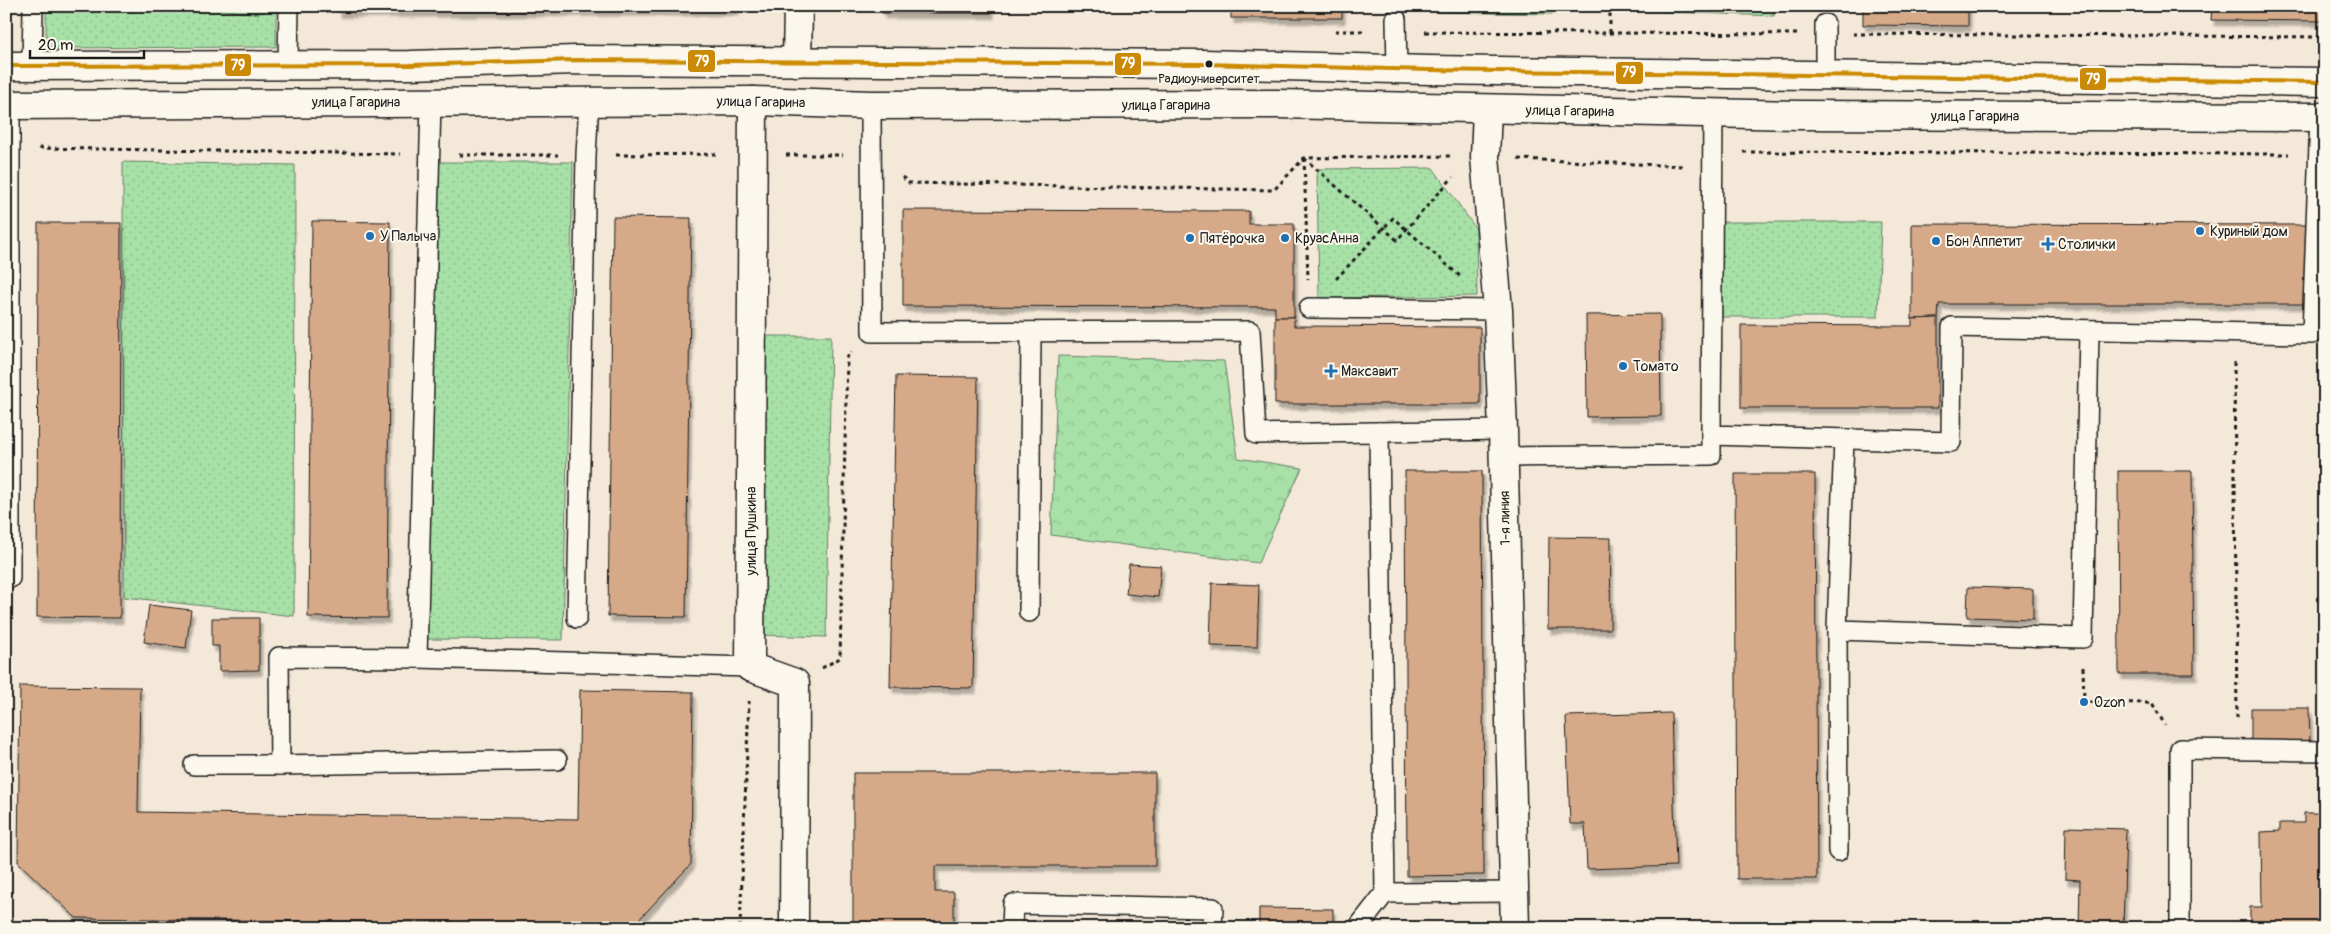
<svg xmlns="http://www.w3.org/2000/svg" width="2331" height="934" font-family="Pangolin,sans-serif">
  <style>
    .grass { fill: url(#grass-dots); stroke: #627e62 }
    .forest { fill: url(#forest-crowns); stroke: #627e62 }
    .building { fill: #d6aa88; stroke: #1c1c1c; filter: url(#shadow) }
    .lines { fill: none; stroke-linecap: round; stroke-linejoin: round }
    .service-casing { stroke: #1c1c1c; stroke-width: 22 }
    .pedestrian-casing { stroke: #1c1c1c; stroke-width: 31 }
    .minor-casing { stroke: #1c1c1c; stroke-width: 31 }
    .secondary-casing { stroke: #1c1c1c; stroke-width: 31 }
    .path { stroke: #1c1c1c; stroke-width: 3; stroke-dasharray: 4 4; stroke-linecap: butt }
    .service { stroke: #fbf7ec; stroke-width: 19 }
    .pedestrian { stroke: #fbf7ec; stroke-width: 28 }
    .minor { stroke: #fbf7ec; stroke-width: 28 }
    .secondary { stroke: #fbf7ec; stroke-width: 28 }
    .bus-1-casing { stroke: #fbf7ec; stroke-width: 8 }
    .bus-1 { stroke: #cb8a06; stroke-width: 4 }
    .bus-dot { fill: #1c1c1c; stroke: #fbf7ec; stroke-width: 2 }
    .poi-dot { fill: #1f6fb2; stroke: #fbf7ec; stroke-width: 2 }
    .labels { text-anchor: middle; dominant-baseline: central; stroke-width: 4; stroke-linejoin: round; paint-order: stroke }
    .bus-label { font-size: 13px; fill: #1c1c1c; stroke: #fbf7ec }
    .street-label { font-size: 14px; fill: #1c1c1c; stroke: #fbf7ec }
    .poi-label { font-size: 14px; fill: #1c1c1c; stroke: #fbf7ec; text-anchor: start }
    .line-badge { stroke: #fbf7ec; stroke-width: 2 }
    .badge-label { font-size: 14px; text-anchor: middle; font-weight: bold; fill: #fff }
  </style>
  <defs>
    <pattern id="grass-dots" width="8" height="8" patternUnits="userSpaceOnUse" patternTransform="scale(1.25)"><rect width="8" height="8" fill="#a7e1a7"/><path d="M2 2h.1M6 6h.1" fill="none" stroke="#8fc08f" stroke-width="1.8" stroke-linecap="round"/></pattern>
    <pattern id="forest-crowns" width="20" height="18" patternUnits="userSpaceOnUse" patternTransform="scale(1.25)"><rect width="20" height="18" fill="#a7e1a7"/><path d="M2 6a3 3 0 1 1 6 0M12 15a3 3 0 1 1 6 0" fill="none" stroke="#8fc08f"/></pattern>
    <filter id="shadow"><feDropShadow dx="3" dy="5.5" stdDeviation="1" flood-color="#0004"/></filter>
  </defs>
  <rect width="100%" height="100%" fill="#f4e8d8"/>
  <filter id="ink" filterUnits="userSpaceOnUse"><feTurbulence type="fractalNoise" baseFrequency=".02" numOctaves="2"/><feDisplacementMap in="SourceGraphic" scale="10" xChannelSelector="R" yChannelSelector="G"/><feConvolveMatrix kernelMatrix="1 2 1 2 8 2 1 2 1" color-interpolation-filters="sRGB"/></filter>
  <g filter="url(#ink)">
    <g class="grass">
      <polygon points="46,6 276,6 276,47 46,48"/>
      <polygon points="1437,6 1552,6 1552,14 1437,12"/>
      <polygon points="1643,6 1774,6 1774,16 1643,11"/>
      <polygon points="123,162 295,165 294,616 124,597"/>
      <polygon points="439,162 573,162 563,640 427,639"/>
      <polygon points="1433,168 1476,229 1477,296 1319,298 1317,169"/>
      <polygon points="1719,222 1881,222 1878,317 1721,317"/>
      <polygon points="763,336 831,336 826,637 760,635"/>
    </g>
    <g class="forest">
      <polygon points="209,6 267,6 259,14 210,8"/>
      <polygon points="1058,356 1224,361 1238,458 1302,468 1258,563 1051,535"/>
    </g>
    <g class="building">
      <polygon points="338,6 736,6 736,10 338,12"/>
      <rect x="882" y="6" width="109" height="7"/>
      <rect x="1231" y="6" width="111" height="12"/>
      <polygon points="1863,6 1968,6 1968,26 1863,25"/>
      <polygon points="2212,6 2325,6 2325,21 2211,20"/>
      <polygon points="903,210 1249,211 1249,224 1294,224 1294,317 1275,317 1275,307 903,306"/>
      <polygon points="613,217 691,218 686,617 608,616"/>
      <polygon points="312,221 390,222 387,618 308,617"/>
      <polygon points="38,223 121,223 120,618 37,617"/>
      <polygon points="1912,224 2306,225 2306,304 1939,304 1938,318 1912,319"/>
      <polygon points="1660,314 1661,416 1587,417 1586,315"/>
      <polygon points="1275,317 1294,317 1294,326 1480,327 1480,404 1275,404"/>
      <polygon points="1938,318 1938,408 1741,408 1741,325 1912,326 1912,319"/>
      <polygon points="896,376 978,377 973,688 890,687"/>
      <polygon points="1405,471 1482,471 1484,875 1407,876"/>
      <polygon points="2118,471 2192,471 2194,674 2119,674"/>
      <polygon points="1735,474 1815,474 1817,879 1737,879"/>
      <polygon points="1549,537 1611,538 1610,629 1548,629"/>
      <polygon points="1129,564 1161,566 1158,597 1126,594"/>
      <polygon points="1212,583 1259,585 1257,647 1210,646"/>
      <polygon points="1968,587 2033,589 2033,619 1967,617"/>
      <polygon points="149,605 191,610 186,648 144,642"/>
      <polygon points="212,618 259,618 259,670 219,671 219,646 212,646"/>
      <polygon points="20,686 140,687 138,812 578,819 580,690 693,692 691,864 633,926 76,918 18,862"/>
      <polygon points="2251,708 2309,708 2310,744 2251,745"/>
      <polygon points="1671,713 1676,866 1587,869 1585,824 1570,824 1566,716"/>
      <polygon points="853,773 1155,773 1155,866 935,866 935,892 954,892 954,928 853,928"/>
      <polygon points="2304,813 2325,813 2325,928 2250,928 2250,907 2262,907 2261,832 2280,831 2280,823 2304,823"/>
      <polygon points="2066,827 2126,829 2123,928 2079,928 2080,880 2065,879"/>
      <polygon points="1259,908 1333,909 1333,928 1259,928"/>
    </g>
    <g class="lines">
      <g class="service-casing">
        <g id="service">
          <polyline points="1396,19 1397,69"/>
          <polyline points="1825,24 1825,76"/>
          <polyline points="288,65 289,6"/>
          <polyline points="32,66 33,6"/>
          <polyline points="431,102 417,658 750,667"/>
          <polyline points="871,105 872,332 1250,331 1256,434 1503,430"/>
          <polyline points="1713,113 1711,435 1951,442 1952,327 2312,334 2320,117"/>
          <polyline points="1309,308 1498,310"/>
          <polyline points="1503,457 1711,455 1711,435"/>
          <polyline points="6,578 10,578 10,105"/>
          <polyline points="1029,612 1031,332"/>
          <polyline points="577,618 586,155 589,101"/>
          <polyline points="1837,630 2083,638 2089,331"/>
          <polyline points="417,658 279,657 280,765 557,760"/>
          <polyline points="194,765 280,765"/>
          <polyline points="1838,851 1837,630 1844,439"/>
          <polyline points="1385,893 1515,892"/>
          <polyline points="1012,928 1013,904 1213,908 1212,928"/>
          <polyline points="1360,928 1360,925 1385,893 1379,432"/>
          <polyline points="2180,928 2180,749 2325,751"/>
        </g>
      </g>
      <g class="pedestrian-casing">
        <polyline id="pedestrian" points="750,667 753,101"/>
      </g>
      <g class="minor-casing">
        <g id="minor">
          <polyline points="797,62 798,6"/>
          <polyline points="1487,110 1485,157 1498,310 1503,430 1515,928"/>
          <polyline points="750,667 795,683 794,928"/>
        </g>
      </g>
      <g class="secondary-casing">
        <g id="secondary">
          <polyline points="6,66 410,65 576,60 1204,64 1429,70 2325,82"/>
          <polyline points="6,105 753,101 871,105 1278,104 1801,115 2325,117"/>
        </g>
      </g>
      <g class="path">
        <polyline points="1335,31 1367,31"/>
        <polyline points="1425,32 1797,34"/>
        <polyline points="1610,33 1610,6"/>
        <polyline points="1853,34 2325,37"/>
        <polyline points="39,148 400,154"/>
        <polyline points="1743,152 2289,154"/>
        <polyline points="459,155 558,155"/>
        <polyline points="616,155 720,154"/>
        <polyline points="786,155 843,155"/>
        <polyline points="1304,158 1308,279"/>
        <polyline points="1304,158 1397,240 1453,177"/>
        <polyline points="1518,159 1684,166"/>
        <polyline points="902,177 909,183 1274,190 1304,158 1452,156"/>
        <polyline points="1336,279 1393,218 1461,277"/>
        <polyline points="2234,362 2237,721"/>
        <polyline points="2083,667 2084,702 2152,703 2165,725"/>
        <polyline points="822,668 840,658 847,357 852,352"/>
        <polyline points="740,928 749,701"/>
      </g>
      <use href="#service" class="service"/>
      <use href="#pedestrian" class="pedestrian"/>
      <use href="#minor" class="minor"/>
      <use href="#secondary" class="secondary"/>
      <g class="bus-1-casing">
        <polyline id="bus-1" points="6,66 410,65 576,60 1204,64 1429,70 2325,82"/>
      </g>
      <use href="#bus-1" class="bus-1"/>
    </g>
  </g>
  <circle class="bus-dot" cx="1209" cy="64" r="4.5"/>
  <g class="poi-dot">
    <circle cx="2200" cy="231" r="5"/>
    <circle cx="370" cy="236" r="5"/>
    <circle cx="1190" cy="238" r="5"/>
    <circle cx="1285" cy="238" r="5"/>
    <circle cx="1936" cy="241" r="5"/>
    <path d="M2045.5 236.5h5v5h5v5h-5v5h-5v-5h-5v-5h5z"/>
    <circle cx="1623" cy="366" r="5"/>
    <path d="M1328.5 363.5h5v5h5v5h-5v5h-5v-5h-5v-5h5z"/>
    <circle cx="2084" cy="702" r="5"/>
  </g>
  <g class="labels">
    <g class="bus-label">
      <text x="1209" y="79">Радиоуниверситет</text>
    </g>
    <g class="street-label">
      <text x="356" y="102">улица Гагарина</text>
      <text transform="translate(761 102) rotate(1)">улица Гагарина</text>
      <text x="1166" y="105">улица Гагарина</text>
      <text transform="translate(1570 111) rotate(1)">улица Гагарина</text>
      <text x="1975" y="116">улица Гагарина</text>
      <text transform="translate(1505 518) rotate(-91)">1-я линия</text>
      <text transform="translate(751 531) rotate(-90)">улица Пушкина</text>
    </g>
    <g class="poi-label">
      <text x="2210" y="231">Куриный дом</text>
      <text x="380" y="236">У Палыча</text>
      <text x="1200" y="238">Пятёрочка</text>
      <text x="1295" y="238">КруасАнна</text>
      <text x="1946" y="241">Бон Аппетит</text>
      <text x="2058" y="244">Столички</text>
      <text x="1633" y="366">Томато</text>
      <text x="1341" y="371">Максавит</text>
      <text x="2094" y="702">Ozon</text>
    </g>
  </g>
  <g class="line-badge">
    <rect x="687" y="49" width="29" height="24" rx="5" fill="#cb8a06"/>
    <rect x="1114" y="52" width="28" height="24" rx="5" fill="#cb8a06"/>
    <rect x="224" y="53" width="28" height="24" rx="5" fill="#cb8a06"/>
    <rect x="1615" y="61" width="29" height="24" rx="5" fill="#cb8a06"/>
    <rect x="2079" y="67" width="28" height="24" rx="5" fill="#cb8a06"/>
  </g>
  <g class="badge-label">
    <text x="702" y="66">79</text>
    <text x="1128" y="68">79</text>
    <text x="238" y="70">79</text>
    <text x="1629" y="77">79</text>
    <text x="2093" y="84">79</text>
  </g>
  <rect width="2331" height="934" fill="none" stroke="#fbf7ec" stroke-width="25"/>
  <rect x="12" y="12" width="2306" height="909" fill="none" stroke="#1c1c1c" stroke-width="2" filter="url(#ink)"/>
  <path d="M30 50v8h114v-8" fill="none" stroke="#1c1c1c" stroke-width="2.5"/>
  <text x="38" y="50" font-size="15" fill="#1c1c1c" stroke="#fbf7ec" stroke-width="4" paint-order="stroke">20 m</text>
</svg>
